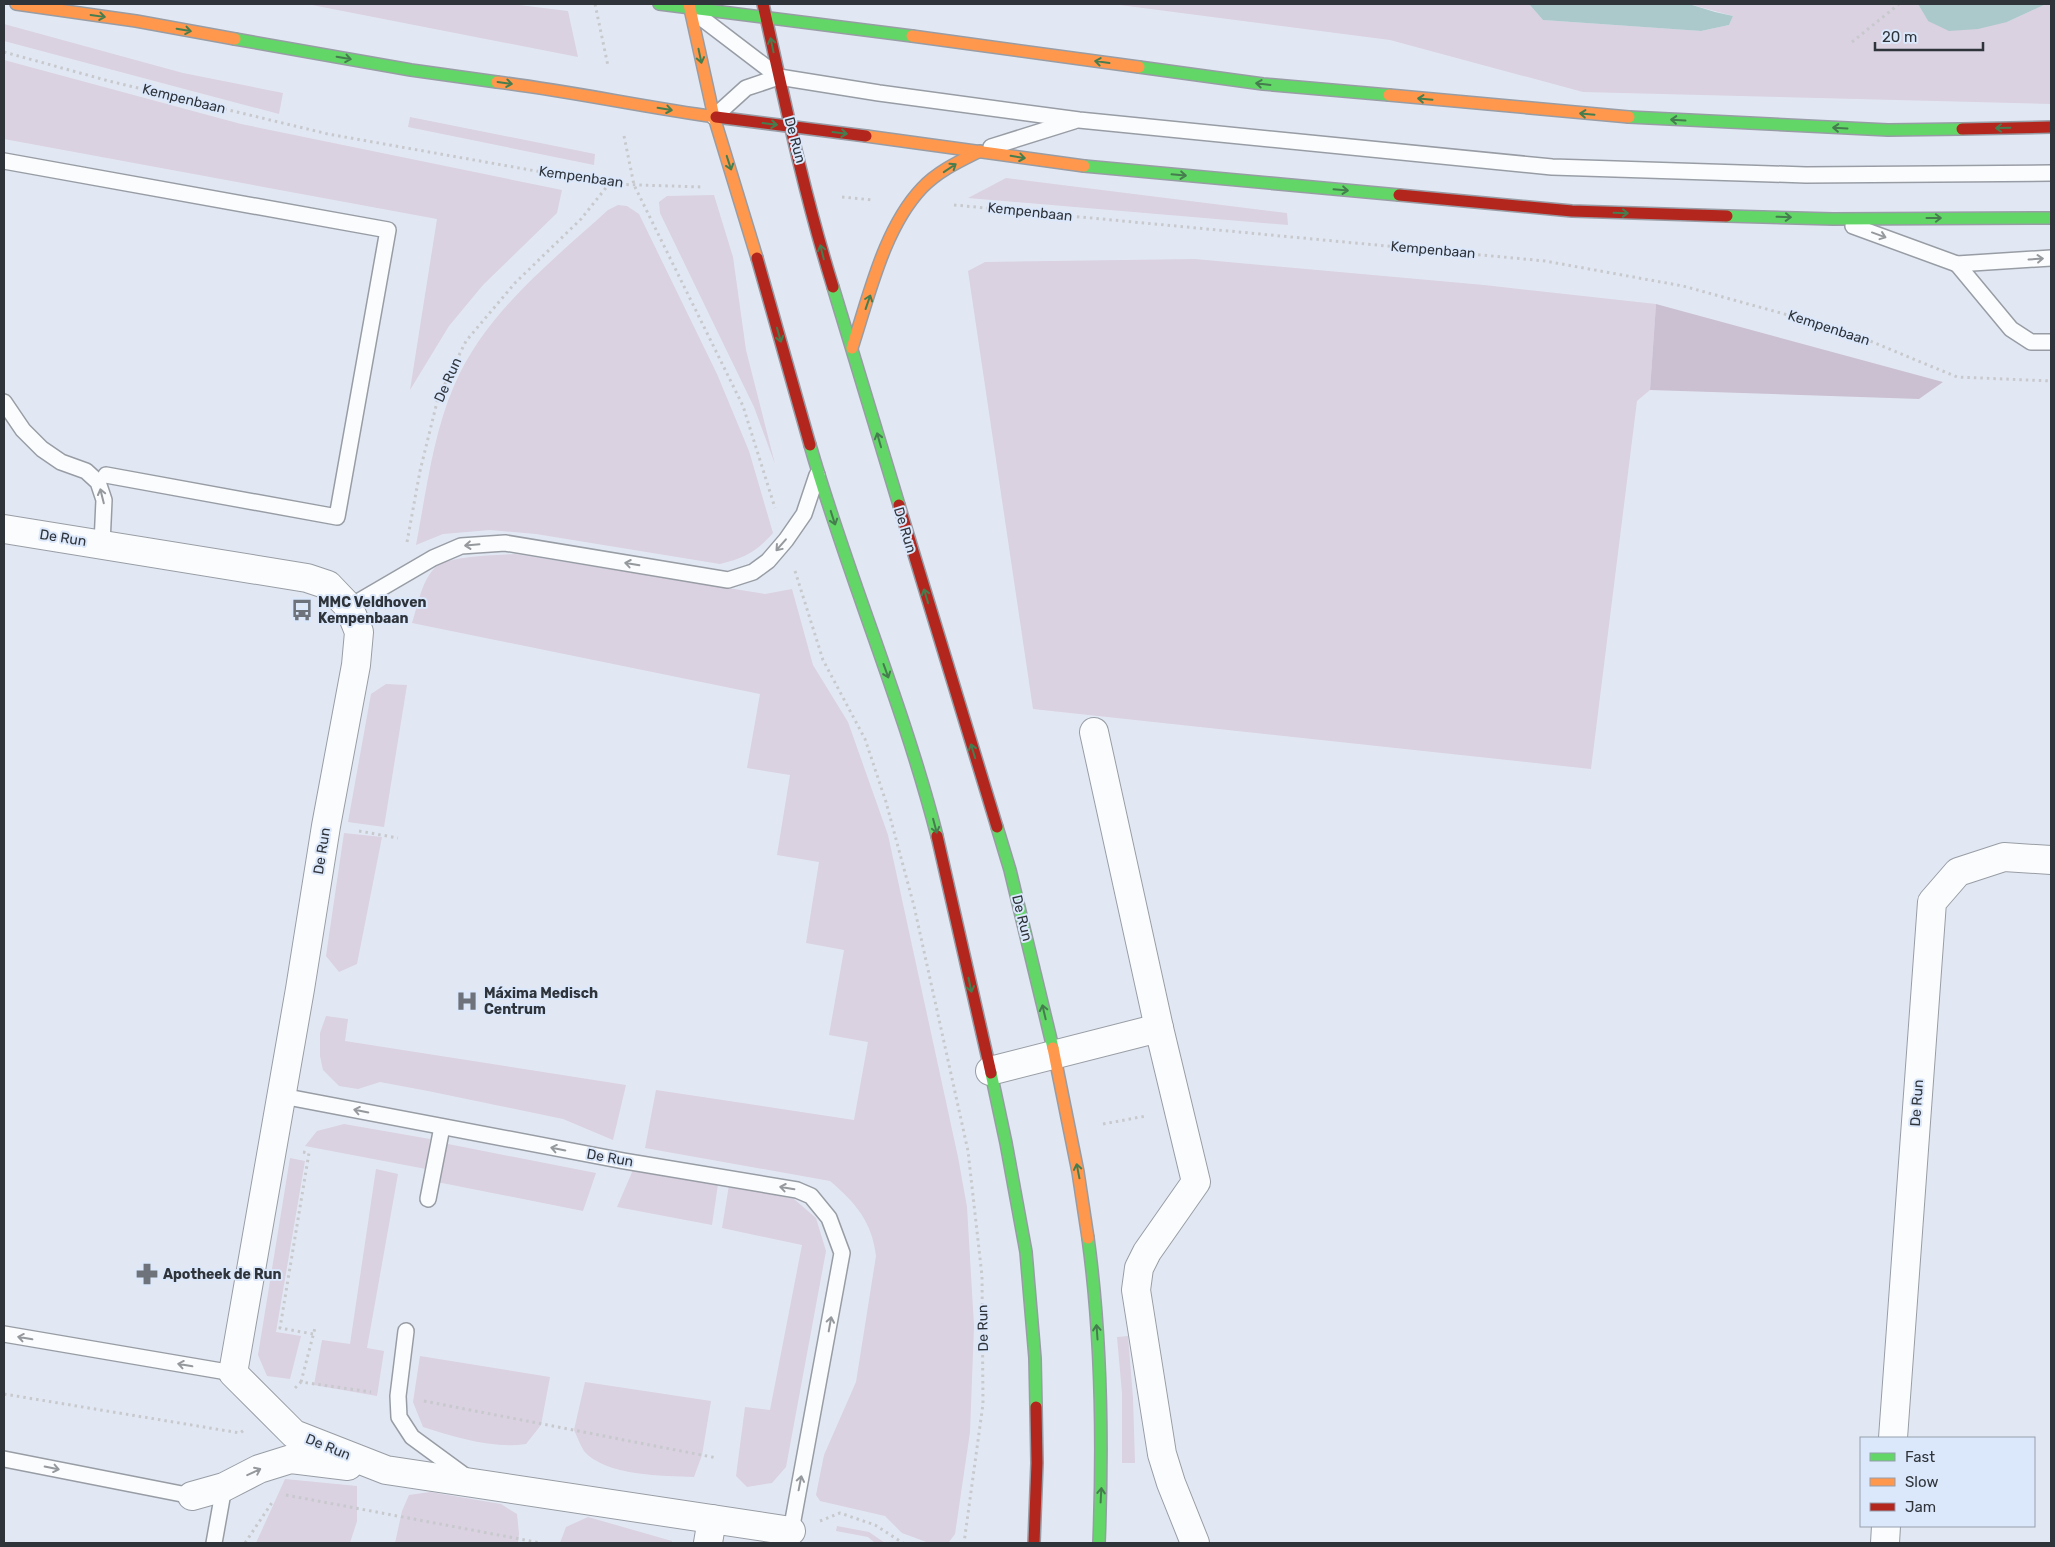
<svg xmlns="http://www.w3.org/2000/svg" width="2055" height="1547" font-family="Rubik,sans-serif">
  <style>
    .green { fill: #dad1e1 }
    .forest { fill: #cbc0d2 }
    .water { fill: #abc9cb }
    .lines { fill: none; stroke-linecap: round; stroke-linejoin: round }
    .lane-casing { stroke: #989da5; stroke-width: 18 }
    .street-casing { stroke: #989da5; stroke-width: 30 }
    .fast-casing { stroke: #989da5; stroke-width: 14 }
    .slow-casing { stroke: #989da5; stroke-width: 14 }
    .jam-casing { stroke: #989da5; stroke-width: 14 }
    .path { stroke: #c7c9cd; stroke-width: 3; stroke-dasharray: 2.5 4; stroke-linecap: butt }
    .lane { stroke: #fbfcfd; stroke-width: 15 }
    .street { stroke: #fbfcfd; stroke-width: 28 }
    .fast { stroke: #63d668; stroke-width: 11 }
    .slow { stroke: #ff974d; stroke-width: 11 }
    .jam { stroke: #b3261e; stroke-width: 11 }
    .oneway { stroke: #467d4f }
    .oneway2 { stroke: #95989c }
    .labels { text-anchor: middle; dominant-baseline: central; stroke-width: 4; stroke-linejoin: round; paint-order: stroke }
    .street-label { font-size: 14px; fill: #2f343b; stroke: #dbe7fa }
    .poi-label { font-size: 14px; font-weight: bold; fill: #2f343b; stroke: #dbe7fa; text-anchor: start }
  </style>
  <rect width="100%" height="100%" fill="#e2e8f3"/>
  <g class="green">
    <polygon points="307,4 511,4 568,11 578,57"/>
    <polygon points="1112,4 1529,4 1543,20 1701,31 1729,25 1733,16 1689,4 1918,4 1928,21 2007,22 2046,4 2051,4 2051,104 1583,92 1390,40"/>
    <polygon points="4,24 183,73 283,93 279,114 4,41"/>
    <polygon points="4,60 241,124 562,190 557,213 483,285 449,326 410,390 437,219 4,139"/>
    <polygon points="410,117 595,154 594,165 408,127"/>
    <polygon points="1006,178 1287,213 1288,225 968,198"/>
    <polygon points="667,196 714,195 733,257 746,350 775,464 754,407 660,213 659,202"/>
    <path d="M618 205 627 206 639 214 717 374 749 451 773 533C756 552 745 558 720 564L536 534 490 530 443 534 416 545C426 493 433 434 454 386 485 313 551 262 608 210Z"/>
    <polygon points="1195,259 1484,285 1656,304 1650,390 1637,401 1591,769 1033,709 968,271 985,262"/>
    <path d="M515 554 765 594 792 589 813 665 848 722 888 835 958 1157 967 1207 974 1326 970 1432 955 1534 949 1542 929 1543 902 1533 885 1516 820 1501 816 1495 824 1455 856 1382 876 1256C872 1222 856 1203 830 1181L645 1148 656 1090 854 1120 868 1042 829 1035 844 950 806 943 819 862 777 855 790 775 747 768 760 694 412 623C418 605 422 578 437 566 450 556 498 555 515 554Z"/>
    <polygon points="386,684 407,685 384,827 348,822 371,694"/>
    <polygon points="344,833 382,837 357,964 339,972 326,956"/>
    <polygon points="326,1016 348,1019 345,1041 626,1085 613,1140 563,1119 428,1091 380,1082 358,1089 339,1086 323,1070 320,1056 320,1033"/>
    <polygon points="344,1124 430,1139 426,1169 305,1146 317,1131"/>
    <polygon points="443,1143 596,1173 583,1211 437,1182"/>
    <polygon points="290,1158 305,1161 276,1332 301,1336 290,1379 267,1376 258,1355"/>
    <polygon points="376,1169 398,1174 367,1348 384,1351 377,1396 314,1385 322,1340 350,1344"/>
    <polygon points="633,1170 718,1184 712,1225 617,1207"/>
    <polygon points="729,1185 794,1199 816,1218 826,1251 786,1467 772,1483 747,1487 736,1476 745,1407 770,1410 802,1245 722,1228"/>
    <polygon points="1128,1336 1133,1398 1135,1463 1122,1463 1122,1393 1117,1337"/>
    <path d="M420 1356 550 1377 541 1425 526 1444C493 1449 455 1437 423 1427L413 1402Z"/>
    <path d="M585 1382 711 1401 702 1455 694 1477C664 1476 605 1476 584 1451 580 1445 577 1436 574 1430Z"/>
    <polygon points="285,1479 357,1486 357,1521 350,1543 256,1543"/>
    <polygon points="430,1492 501,1504 517,1514 519,1534 518,1543 395,1543 402,1511 409,1495"/>
    <polygon points="588,1517 672,1541 672,1543 560,1543 566,1527"/>
    <polygon points="837,1526 869,1532 885,1543 875,1543 868,1537 836,1531"/>
  </g>
  <polygon class="forest" points="1656,304 1943,382 1919,399 1650,390"/>
  <g class="water">
    <polygon points="1529,4 1689,4 1715,12 1733,16 1729,25 1701,31 1543,20"/>
    <polygon points="1918,4 2046,4 2007,22 1978,29 1949,31 1928,21"/>
  </g>
  <g class="lines">
    <g class="lane-casing">
      <g id="lane">
        <polyline points="695,13 779,77 879,93 1079,120 1552,167 1806,175 2051,173"/>
        <polyline points="714,117 746,88 779,77"/>
        <polyline points="991,147 1074,121"/>
        <polyline points="4,161 388,230 337,517 106,475"/>
        <polyline points="1853,226 1957,264 2051,258"/>
        <polyline points="1957,264 2011,329 2031,342 2051,342"/>
        <polyline points="4,402 23,430 42,449 61,462 86,471 98,482 104,500 102,544"/>
        <polyline points="349,607 433,558 461,546 505,543 728,580 753,572 768,561 786,540 804,514 817,475"/>
        <polyline points="282,1096 624,1161 797,1190 811,1196 829,1218 842,1253 791,1531"/>
        <polyline points="428,1199 442,1127"/>
        <polyline points="406,1331 398,1396 399,1417 412,1437 468,1478"/>
        <polyline points="4,1334 233,1373"/>
        <polyline points="4,1459 192,1496"/>
        <polyline points="214,1543 224,1487"/>
      </g>
    </g>
    <g class="street-casing">
      <g id="street">
        <polyline points="4,529 307,578 328,585 349,607 359,632 356,665 326,826 300,989 233,1373 294,1434 386,1470 791,1531"/>
        <polyline points="1094,732 1159,1028 1196,1182 1147,1252 1139,1268 1136,1290 1162,1454 1171,1483 1195,1543"/>
        <polyline points="990,1071 1159,1028"/>
        <polyline points="1893,1438 1932,902 1958,872 2004,857 2051,860"/>
        <polyline points="192,1496 224,1487 259,1469 291,1459 348,1466"/>
        <polyline points="708,1543 712,1519"/>
        <polyline points="1885,1543 1886,1526"/>
      </g>
    </g>
    <g class="fast-casing">
      <g id="fast">
        <polyline points="659,4 912,36"/>
        <polyline points="235,39 411,70 497,82"/>
        <polyline points="1139,67 1263,84 1389,95"/>
        <polyline points="1629,117 1888,130 1962,129"/>
        <polyline points="1084,166 1399,195"/>
        <polyline points="1727,216 1833,219 2051,218"/>
        <polyline points="833,287 899,505"/>
        <path d="M810 445C848 577 903 703 937 836"/>
        <polyline points="997,827 1010,870 1053,1048"/>
        <polyline points="991,1073 1006,1143 1026,1252 1035,1358 1036,1407"/>
        <path d="M1088 1238C1102 1340 1103 1441 1099 1543"/>
      </g>
    </g>
    <g class="slow-casing">
      <g id="slow">
        <polyline points="16,4 136,21 235,39"/>
        <polyline points="689,4 714,117 757,258"/>
        <polyline points="912,36 1139,67"/>
        <path d="M497 82C570 91 643 107 716 117"/>
        <polyline points="1389,95 1629,117"/>
        <polyline points="866,136 1084,166"/>
        <path d="M852 348C869 296 884 228 922 188 938 171 960 161 980 151"/>
        <polyline points="1053,1048 1078,1172 1088,1238"/>
      </g>
    </g>
    <g class="jam-casing">
      <g id="jam">
        <path d="M763 4C784 98 804 194 833 287"/>
        <polyline points="716,117 866,136"/>
        <polyline points="1962,129 2051,127"/>
        <polyline points="1399,195 1572,211 1727,216"/>
        <polyline points="757,258 810,445"/>
        <polyline points="899,505 997,827"/>
        <polyline points="937,836 991,1073"/>
        <polyline points="1034,1543 1037,1463 1036,1407"/>
      </g>
    </g>
    <g class="path">
      <polyline points="595,4 608,66"/>
      <polyline points="1852,42 1899,4"/>
      <polyline points="4,52 109,81 328,134 609,184 703,187"/>
      <polyline points="624,136 634,185 743,406 775,508"/>
      <polyline points="842,197 873,200"/>
      <polyline points="954,205 1545,261 1683,286 1846,331 1957,377 2051,381"/>
      <polyline points="407,542 420,471 438,398 466,341 515,283 581,219 609,184"/>
      <polyline points="795,571 823,660 865,739 886,802 914,906 968,1151 982,1276 983,1404 964,1543"/>
      <polyline points="359,831 398,838"/>
      <polyline points="1103,1124 1146,1116"/>
      <polyline points="303,1152 309,1153 280,1328 313,1334"/>
      <polyline points="301,1382 315,1328"/>
      <polyline points="295,1388 301,1382 371,1392"/>
      <polyline points="4,1394 240,1433 244,1430"/>
      <polyline points="424,1401 717,1458"/>
      <polyline points="286,1495 541,1543"/>
      <polyline points="820,1521 840,1513 875,1525 903,1543"/>
      <polyline points="245,1543 273,1501"/>
    </g>
    <use href="#lane" class="lane"/>
    <use href="#street" class="street"/>
    <use href="#fast" class="fast"/>
    <use href="#slow" class="slow"/>
    <use href="#jam" class="jam"/>
  </g>
  <defs><path id="oneway-shaft" d="M-6 0H5M1.5-3L5.5 0L1.5 3" fill="none" stroke-width="1.6" stroke-linecap="round" stroke-linejoin="round" transform="scale(1.25)"/></defs>
  <g class="oneway">
    <use href="#oneway-shaft" transform="translate(98 16) rotate(8)"/>
    <use href="#oneway-shaft" transform="translate(184 30) rotate(10)"/>
    <use href="#oneway-shaft" transform="translate(772 45) rotate(-102)"/>
    <use href="#oneway-shaft" transform="translate(700 56) rotate(78)"/>
    <use href="#oneway-shaft" transform="translate(344 58) rotate(10)"/>
    <use href="#oneway-shaft" transform="translate(1102 62) rotate(-172)"/>
    <use href="#oneway-shaft" transform="translate(505 83) rotate(8)"/>
    <use href="#oneway-shaft" transform="translate(1263 84) rotate(-173)"/>
    <use href="#oneway-shaft" transform="translate(1425 99) rotate(-175)"/>
    <use href="#oneway-shaft" transform="translate(665 109) rotate(9)"/>
    <use href="#oneway-shaft" transform="translate(1587 114) rotate(-175)"/>
    <use href="#oneway-shaft" transform="translate(1678 120) rotate(-177)"/>
    <use href="#oneway-shaft" transform="translate(770 124) rotate(7)"/>
    <use href="#oneway-shaft" transform="translate(1840 128) rotate(-177)"/>
    <use href="#oneway-shaft" transform="translate(2003 128) rotate(179)"/>
    <use href="#oneway-shaft" transform="translate(840 133) rotate(7)"/>
    <use href="#oneway-shaft" transform="translate(1018 157) rotate(9)"/>
    <use href="#oneway-shaft" transform="translate(729 163) rotate(72)"/>
    <use href="#oneway-shaft" transform="translate(950 168) rotate(-34)"/>
    <use href="#oneway-shaft" transform="translate(1179 175) rotate(5)"/>
    <use href="#oneway-shaft" transform="translate(1341 190) rotate(5)"/>
    <use href="#oneway-shaft" transform="translate(1621 213) rotate(2)"/>
    <use href="#oneway-shaft" transform="translate(1784 217) rotate(2)"/>
    <use href="#oneway-shaft" transform="translate(1934 218)"/>
    <use href="#oneway-shaft" transform="translate(822 252) rotate(-104)"/>
    <use href="#oneway-shaft" transform="translate(868 302) rotate(-71)"/>
    <use href="#oneway-shaft" transform="translate(779 335) rotate(74)"/>
    <use href="#oneway-shaft" transform="translate(879 440) rotate(-106)"/>
    <use href="#oneway-shaft" transform="translate(833 518) rotate(72)"/>
    <use href="#oneway-shaft" transform="translate(926 596) rotate(-107)"/>
    <use href="#oneway-shaft" transform="translate(886 671) rotate(70)"/>
    <use href="#oneway-shaft" transform="translate(973 751) rotate(-107)"/>
    <use href="#oneway-shaft" transform="translate(935 826) rotate(75)"/>
    <use href="#oneway-shaft" transform="translate(970 985) rotate(78)"/>
    <use href="#oneway-shaft" transform="translate(1044 1012) rotate(-103)"/>
    <use href="#oneway-shaft" transform="translate(1078 1171) rotate(-101)"/>
    <use href="#oneway-shaft" transform="translate(1097 1332) rotate(-94)"/>
    <use href="#oneway-shaft" transform="translate(1101 1495) rotate(-87)"/>
  </g>
  <g class="oneway2">
    <use href="#oneway-shaft" transform="translate(1879 235) rotate(20)"/>
    <use href="#oneway-shaft" transform="translate(2036 259) rotate(-4)"/>
    <use href="#oneway-shaft" transform="translate(102 496) rotate(-104)"/>
    <use href="#oneway-shaft" transform="translate(472 545) rotate(175)"/>
    <use href="#oneway-shaft" transform="translate(781 545) rotate(131)"/>
    <use href="#oneway-shaft" transform="translate(632 564) rotate(-171)"/>
    <use href="#oneway-shaft" transform="translate(361 1111) rotate(-169)"/>
    <use href="#oneway-shaft" transform="translate(558 1149) rotate(-169)"/>
    <use href="#oneway-shaft" transform="translate(787 1188) rotate(-171)"/>
    <use href="#oneway-shaft" transform="translate(830 1324) rotate(-80)"/>
    <use href="#oneway-shaft" transform="translate(25 1338) rotate(-170)"/>
    <use href="#oneway-shaft" transform="translate(185 1365) rotate(-170)"/>
    <use href="#oneway-shaft" transform="translate(52 1468) rotate(11)"/>
    <use href="#oneway-shaft" transform="translate(254 1472) rotate(-25)"/>
    <use href="#oneway-shaft" transform="translate(800 1483) rotate(-79)"/>
  </g>
  <defs>
    <g id="bus-bare" transform="scale(1.725)"><path d="M-5-6H5V4H4V6H2V4H-2V6H-4V4H-5ZM-3.5-4V0h7V-4ZM-3.5 1.2v1.5H-2V1.2ZM2 1.2v1.5H3.5V1.2Z" fill="#6e737b" stroke="#dbe7fa" stroke-width="2.5" paint-order="stroke"/></g>
    <g id="hospital-bare" transform="scale(1.725)"><path d="M-5-5h3v3.5h4V-5h3V5h-3V1.5h-4V5h-3Z" fill="#6e737b" stroke="#dbe7fa" stroke-width="2.5" paint-order="stroke"/></g>
    <g id="pharmacy-bare" transform="scale(1.725)"><path d="M-2-6h4v4h4v4h-4v4h-4v-4h-4v-4h4Z" fill="#6e737b" stroke="#dbe7fa" stroke-width="2.5" paint-order="stroke"/></g>
  </defs>
  <g fill-rule="evenodd">
    <use href="#bus-bare" x="302" y="610"/>
    <use href="#hospital-bare" x="467" y="1001"/>
    <use href="#pharmacy-bare" x="147" y="1274"/>
  </g>
  <g class="labels">
    <g class="street-label">
      <text transform="translate(184 99) rotate(14)">Kempenbaan</text>
      <text transform="translate(795 140) rotate(75)">De Run</text>
      <text transform="translate(581 177) rotate(8)">Kempenbaan</text>
      <text transform="translate(1030 212) rotate(6)">Kempenbaan</text>
      <text transform="translate(1433 250) rotate(5)">Kempenbaan</text>
      <text transform="translate(1829 328) rotate(18)">Kempenbaan</text>
      <text transform="translate(448 380) rotate(-66)">De Run</text>
      <text transform="translate(905 530) rotate(73)">De Run</text>
      <text transform="translate(63 538) rotate(9)">De Run</text>
      <text transform="translate(322 851) rotate(-81)">De Run</text>
      <text transform="translate(1022 918) rotate(76)">De Run</text>
      <text transform="translate(1917 1103) rotate(-86)">De Run</text>
      <text transform="translate(610 1158) rotate(10)">De Run</text>
      <text transform="translate(983 1328) rotate(-91)">De Run</text>
      <text transform="translate(328 1447) rotate(22)">De Run</text>
    </g>
    <g class="poi-label">
      <text x="318" y="602">MMC Veldhoven<tspan x="318" dy="16">Kempenbaan</tspan></text>
      <text x="484" y="993">Máxima Medisch<tspan x="484" dy="16">Centrum</tspan></text>
      <text x="163" y="1274">Apotheek de Run</text>
    </g>
  </g>
  <rect width="2055" height="1547" fill="none" stroke="#2f343b" stroke-width="10"/>
  <rect x="1860" y="1437" width="175" height="90" fill="#dbe7fa" stroke="#969fae"/>
  <rect x="1870" y="1453" width="25" height="8" fill="#63d668" stroke="#969fae"/>
  <text x="1905" y="1462" font-size="15" fill="#2f343b">Fast</text>
  <rect x="1870" y="1478" width="25" height="8" fill="#ff974d" stroke="#969fae"/>
  <text x="1905" y="1487" font-size="15" fill="#2f343b">Slow</text>
  <rect x="1870" y="1503" width="25" height="8" fill="#b3261e" stroke="#969fae"/>
  <text x="1905" y="1512" font-size="15" fill="#2f343b">Jam</text>
  <path d="M1875 42v8h108v-8" fill="none" stroke="#2f343b" stroke-width="2.5"/>
  <text x="1882" y="42" font-size="15" fill="#2f343b" stroke="#dbe7fa" stroke-width="4" paint-order="stroke">20 m</text>
</svg>
